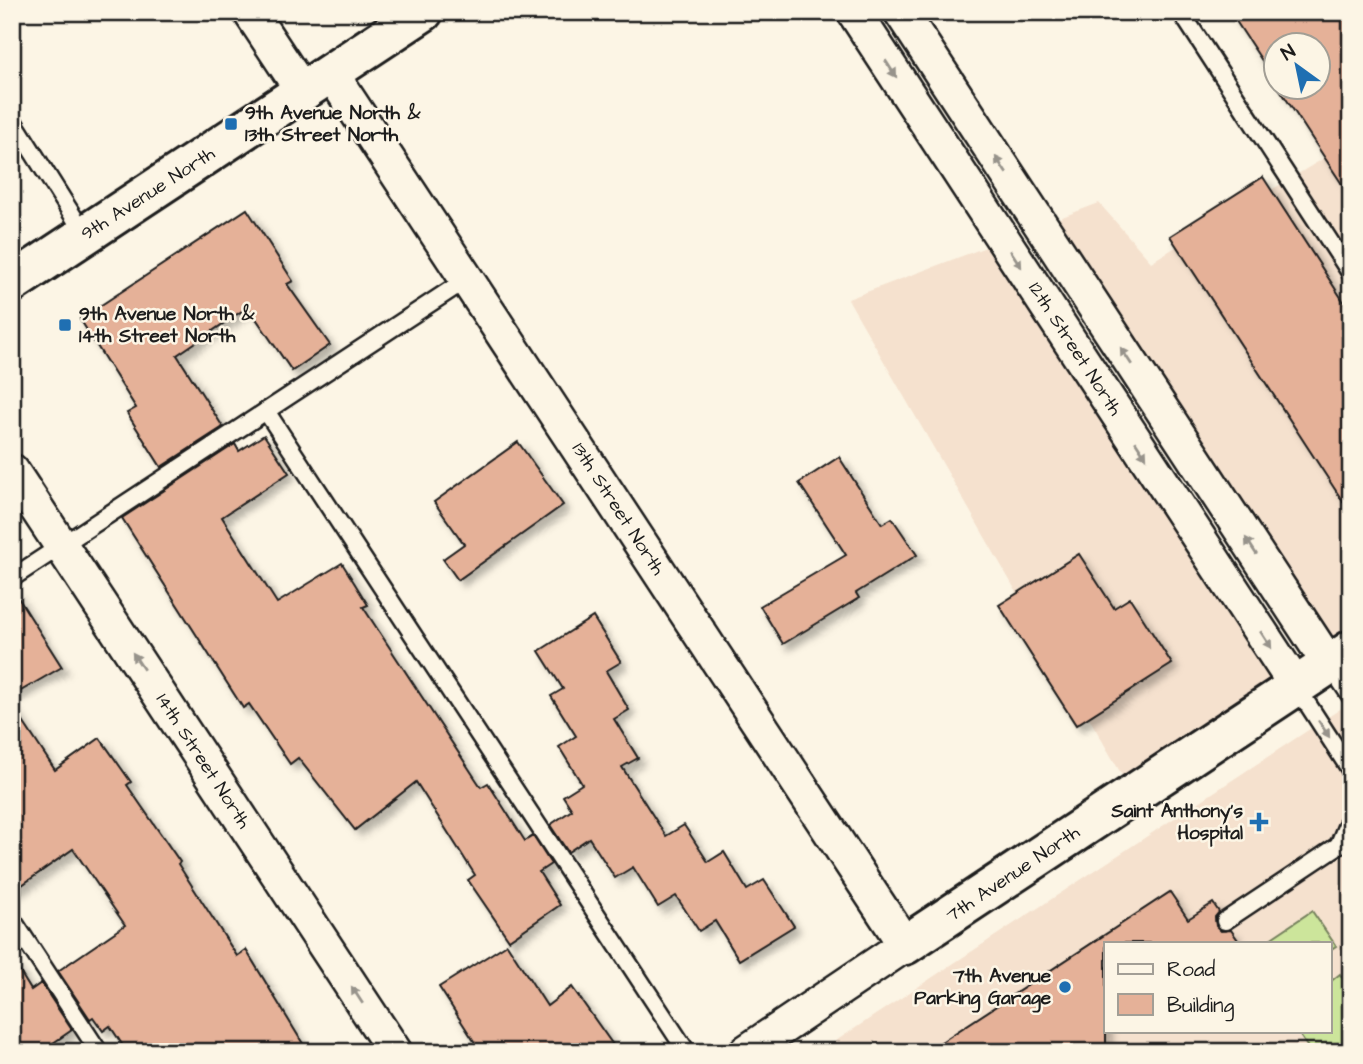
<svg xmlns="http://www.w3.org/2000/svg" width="1363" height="1064" font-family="'Architects Daughter',sans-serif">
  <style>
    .built { fill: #f5e1ce; fill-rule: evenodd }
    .green { fill: #cce59b; stroke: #74805c; stroke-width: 2 }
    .building { fill: #e5b198; stroke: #1c1c1c; stroke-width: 2; filter: url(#shadow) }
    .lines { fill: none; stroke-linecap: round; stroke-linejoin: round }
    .lane-casing { stroke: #1c1c1c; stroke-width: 21 }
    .street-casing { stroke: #1c1c1c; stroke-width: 38 }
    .secondary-casing { stroke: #1c1c1c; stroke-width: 44 }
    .lane { stroke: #fcf5e5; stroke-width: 16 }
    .street { stroke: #fcf5e5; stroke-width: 33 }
    .secondary { stroke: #fcf5e5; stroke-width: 38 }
    .oneway { fill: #97938b }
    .poi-dot { fill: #1f6fb2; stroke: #fcf5e5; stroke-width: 2.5 }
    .labels { text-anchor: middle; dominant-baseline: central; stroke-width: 5; stroke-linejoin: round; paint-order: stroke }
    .poi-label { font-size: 19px; font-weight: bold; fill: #1c1c1c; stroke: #fcf5e5; text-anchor: start }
    .street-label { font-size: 19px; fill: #1c1c1c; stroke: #fcf5e5 }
  </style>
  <defs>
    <filter id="shadow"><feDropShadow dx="6" dy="6" stdDeviation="3.5" flood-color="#0004"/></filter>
  </defs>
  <rect width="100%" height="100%" fill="#fcf5e5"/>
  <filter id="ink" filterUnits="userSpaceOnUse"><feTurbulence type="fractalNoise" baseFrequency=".0143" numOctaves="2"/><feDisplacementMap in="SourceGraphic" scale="14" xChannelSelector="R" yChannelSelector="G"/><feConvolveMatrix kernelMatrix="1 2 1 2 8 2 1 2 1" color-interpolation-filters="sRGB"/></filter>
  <g filter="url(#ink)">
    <g class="built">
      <polygon points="1351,142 1351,626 1333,638 1057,219 1099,203 1151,262"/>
      <polygon points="986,247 1271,679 1123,777 848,299"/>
      <path d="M1351 702V1052H819ZM1106 943H1330V1031H1106Z"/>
    </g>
    <g class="green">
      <polygon points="1312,911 1336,946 1330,950 1330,943 1264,943"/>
      <polygon points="1340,974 1345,982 1351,979 1351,1052 1311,1052 1297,1031 1330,1031 1330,982"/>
    </g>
    <g class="building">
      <polygon points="1230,12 1351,12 1351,198 1279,88 1318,88 1318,46 1276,46 1276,82"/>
      <polygon points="1263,177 1351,313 1351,514 1170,236"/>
      <polygon points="247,209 293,281 287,284 330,345 292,371 248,307 177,355 223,427 161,467 127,413 136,408 80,319"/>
      <polygon points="264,435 289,473 222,517 277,603 342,563 368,605 363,607 481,787 488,783 525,841 533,836 551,864 539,872 560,905 509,940 468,880 475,875 416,782 355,830 298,758 290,764 249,704 243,708 122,518 235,444 239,451"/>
      <polygon points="518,442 563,505 458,580 443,559 464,544 434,502"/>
      <polygon points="839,457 882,524 892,518 917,555 856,593 859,598 783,644 760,606 846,555 799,483"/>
      <polygon points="1079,554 1114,608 1130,598 1172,664 1076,725 999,605"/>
      <polygon points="12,588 62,667 12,696"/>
      <polygon points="593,617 621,662 606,671 629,710 614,719 638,758 622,767 666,836 684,825 708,862 724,852 747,890 764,880 794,926 739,960 715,921 699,931 676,896 658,907 633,867 615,878 589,838 568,852 550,825 572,810 563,796 582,784 559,747 576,736 551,696 563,689 539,651"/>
      <polygon points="12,705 55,770 100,738 131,782 127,785 180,862 178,864 237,956 246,950 308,1052 127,1052 110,1026 103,1031 93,1017 90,1019 58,971 125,925 73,849 12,892"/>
      <polygon points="1170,892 1188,919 1213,903 1219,912 1215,917 1216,926 1221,931 1231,930 1240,943 1106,943 1106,1052 926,1052"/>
      <polygon points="507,944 547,1006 572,987 618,1052 481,1052 439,987"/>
      <polygon points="12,959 31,990 41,983 72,1030 40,1052 12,1052"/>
    </g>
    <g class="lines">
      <g class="lane-casing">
        <g id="lane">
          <polyline points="1181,12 1351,274"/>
          <polyline points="12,119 85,235"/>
          <polyline points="266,411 687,1052"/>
          <polyline points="12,578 467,279"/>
          <polyline points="1329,664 1351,697"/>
          <polyline points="1296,686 1351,771"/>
          <polyline points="1339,844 1351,815"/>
          <polyline points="12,919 99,1052"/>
          <polyline points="1225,921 1351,837"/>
        </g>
      </g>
      <g class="street-casing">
        <g id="street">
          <polyline points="250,12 303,92"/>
          <polyline points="854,12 1296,686"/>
          <polyline points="901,12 1329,664"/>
          <polyline points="331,73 905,945 746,1052"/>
          <polyline points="12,471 395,1052"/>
        </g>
      </g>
      <g class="secondary-casing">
        <g id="secondary">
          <polyline points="12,283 423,12"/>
          <polyline points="905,945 1351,650"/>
        </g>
      </g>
      <use href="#lane" class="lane"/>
      <use href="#street" class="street"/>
      <use href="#secondary" class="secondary"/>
    </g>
    <defs><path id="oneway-solid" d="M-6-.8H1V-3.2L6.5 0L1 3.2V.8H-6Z" transform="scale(1.75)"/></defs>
    <g class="oneway">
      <use href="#oneway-solid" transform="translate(891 69) rotate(57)"/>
      <use href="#oneway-solid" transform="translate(1001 165) rotate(-123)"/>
      <use href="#oneway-solid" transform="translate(1016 259) rotate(57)"/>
      <use href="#oneway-solid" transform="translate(1126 356) rotate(-123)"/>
      <use href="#oneway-solid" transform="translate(1141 450) rotate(57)"/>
      <use href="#oneway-solid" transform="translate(1251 546) rotate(-123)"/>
      <use href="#oneway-solid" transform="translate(1266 640) rotate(57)"/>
      <use href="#oneway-solid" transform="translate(138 661) rotate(-123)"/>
      <use href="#oneway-solid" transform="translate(1324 729) rotate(57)"/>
      <use href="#oneway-solid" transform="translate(357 995) rotate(-123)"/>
    </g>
  </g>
  <g class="poi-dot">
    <rect x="224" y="117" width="14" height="14" rx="3.5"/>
    <rect x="58" y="318" width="14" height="14" rx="3.5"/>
    <path d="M1255.5 811.5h7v7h7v7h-7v7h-7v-7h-7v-7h7z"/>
    <circle cx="1065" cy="987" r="7"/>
  </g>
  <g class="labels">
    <g class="poi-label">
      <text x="245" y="113">9th Avenue North &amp;<tspan x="245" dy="22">13th Street North</tspan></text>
      <text x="79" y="314">9th Avenue North &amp;<tspan x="79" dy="22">14th Street North</tspan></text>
      <text x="1243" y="811" text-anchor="end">Saint Anthony's<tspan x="1243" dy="22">Hospital</tspan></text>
      <text x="1051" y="976" text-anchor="end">7th Avenue<tspan x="1051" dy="22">Parking Garage</tspan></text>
    </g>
    <g class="street-label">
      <text transform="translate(148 194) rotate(-33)">9th Avenue North</text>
      <text transform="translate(1075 349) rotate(57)">12th Street North</text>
      <text transform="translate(618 509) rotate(57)">13th Street North</text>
      <text transform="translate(203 761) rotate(57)">14th Street North</text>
      <text transform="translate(1013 874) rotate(-34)">7th Avenue North</text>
    </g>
  </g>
  <rect width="1363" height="1064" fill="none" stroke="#fcf5e5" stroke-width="42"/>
  <rect x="21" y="21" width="1321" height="1022" fill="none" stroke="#1c1c1c" stroke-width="2.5" filter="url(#ink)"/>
  <rect x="1104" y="942" width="228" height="91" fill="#fcf5e5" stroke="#a29e95" stroke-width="2"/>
  <rect x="1118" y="964" width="35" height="10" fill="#fcf5e5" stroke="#a29e95" stroke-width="2"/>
  <text x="1167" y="976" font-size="21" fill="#1c1c1c">Road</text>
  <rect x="1118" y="994" width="35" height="21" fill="#e5b198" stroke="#a29e95" stroke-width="2"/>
  <text x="1167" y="1012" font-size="21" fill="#1c1c1c">Building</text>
  <g transform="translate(1297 66) rotate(327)"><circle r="33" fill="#fcf5e5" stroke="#a29e95" stroke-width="2"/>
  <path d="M0-5L12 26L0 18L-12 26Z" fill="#1f6fb2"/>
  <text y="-10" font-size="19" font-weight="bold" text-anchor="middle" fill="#1c1c1c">N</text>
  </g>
</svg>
